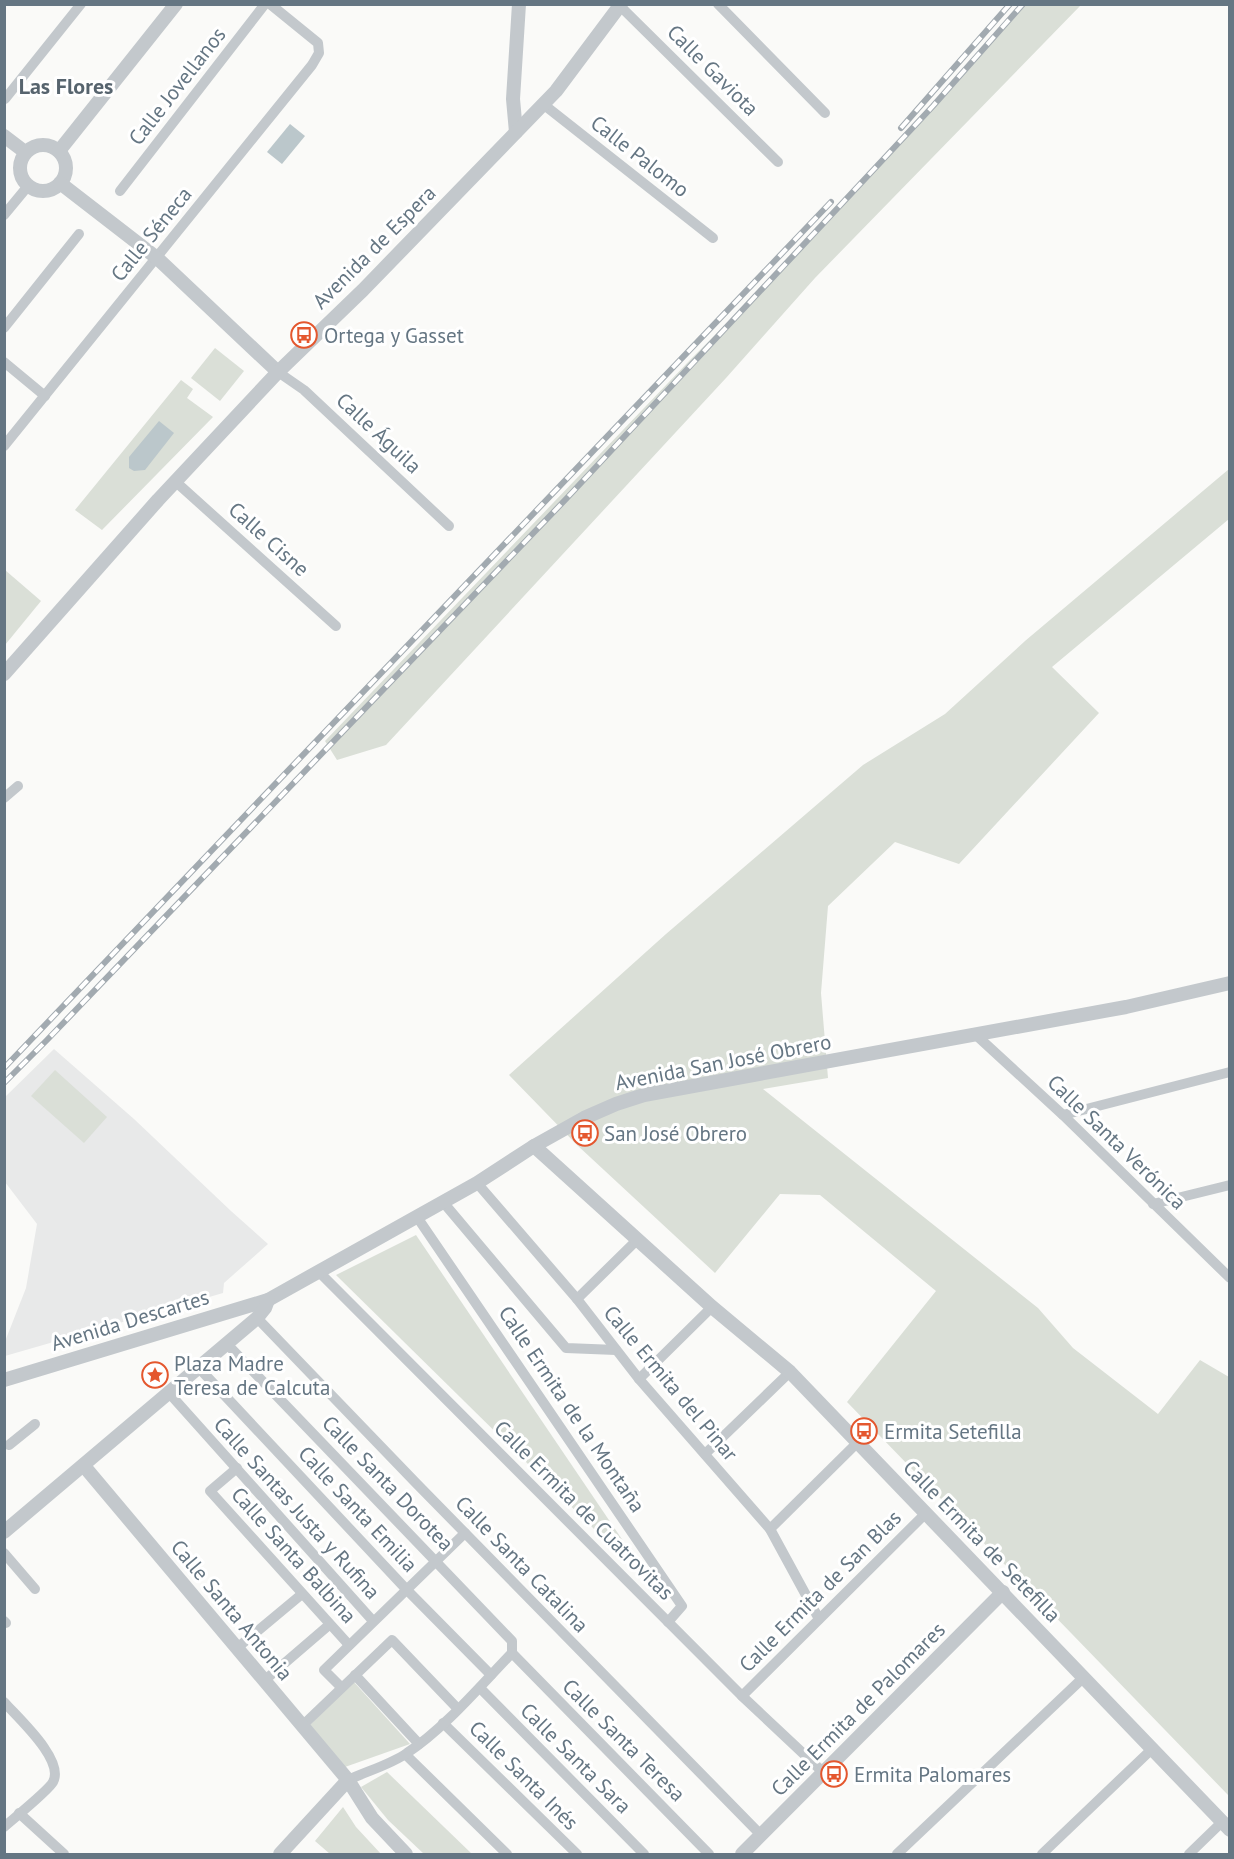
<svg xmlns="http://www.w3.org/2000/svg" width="1234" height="1859" font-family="'PT Sans',sans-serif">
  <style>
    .built { fill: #e8e9e9 }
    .green { fill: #dadfd7 }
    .water { fill: #bbc7cb }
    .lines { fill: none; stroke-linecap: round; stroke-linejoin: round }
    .minor { stroke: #c3c8cc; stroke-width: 10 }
    .tertiary { stroke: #c3c8cc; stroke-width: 14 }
    .rail-casing { stroke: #a2aab0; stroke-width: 6 }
    .rail { stroke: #fff; stroke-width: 4; stroke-dasharray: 11; stroke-linecap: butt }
    .labels { text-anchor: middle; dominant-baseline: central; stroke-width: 6; stroke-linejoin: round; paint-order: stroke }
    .street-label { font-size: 21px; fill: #657683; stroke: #fff }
    .poi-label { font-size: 21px; fill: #657683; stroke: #fff; text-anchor: start }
    .neighbourhood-label { font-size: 22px; font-weight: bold; fill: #57646e; stroke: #fff }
  </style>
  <rect width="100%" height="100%" fill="#fafaf8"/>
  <polygon class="built" points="54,1049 134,1119 231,1211 268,1244 224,1283 223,1293 5,1356 4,1344 26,1288 37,1224 5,1182 5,1097"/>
  <g class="green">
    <polygon points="1026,4 1081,5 815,278 726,378 386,745 337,760 325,741 691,359 783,267"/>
    <polygon points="215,348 244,371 220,401 191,378"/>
    <polygon points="181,380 193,389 187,398 213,417 102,530 75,510"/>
    <polygon points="1229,469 1229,519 1052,667 1099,713 959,864 895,842 828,906 821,993 828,1078 763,1089 1038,1308 1073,1348 1158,1414 1200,1360 1229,1377 1229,1796 847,1402 936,1291 820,1195 780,1194 715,1273 577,1145 509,1075 666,934 863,765 945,714 1025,641"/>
    <polygon points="5,570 41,601 5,645"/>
    <polygon points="55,1070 107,1117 84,1143 31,1096"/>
    <polygon points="416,1235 657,1591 336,1275"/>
    <polygon points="353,1681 410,1744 345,1767 309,1726"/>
    <polygon points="387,1772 472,1854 424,1854 388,1820 361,1787"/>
    <polygon points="343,1807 356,1827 381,1854 330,1854 315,1841"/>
  </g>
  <g class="water">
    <polygon points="290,124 305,136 282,164 267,152"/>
    <polygon points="159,421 174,433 145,470 134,471 129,468 129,457"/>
  </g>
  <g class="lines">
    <g class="minor">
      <polyline points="718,4 825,113"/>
      <polyline points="620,6 778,162"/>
      <polyline points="5,99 81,4"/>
      <polyline points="543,104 713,238"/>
      <polyline points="120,191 265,4"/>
      <polyline points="4,215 28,186"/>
      <polyline points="4,328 79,234"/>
      <polyline points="4,362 45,396"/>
      <polyline points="278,372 304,390 449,526"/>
      <polyline points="4,446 312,65 319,53 318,43 270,4"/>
      <polyline points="176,482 336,626"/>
      <polyline points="4,798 18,786"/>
      <polyline points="976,1035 1063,1115 1230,1278"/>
      <polyline points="1063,1115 1230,1072"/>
      <polyline points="477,1183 577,1299 639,1379 770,1529 819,1619"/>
      <polyline points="443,1202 566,1348 616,1350"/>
      <polyline points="1153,1204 1230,1185"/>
      <polyline points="417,1217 682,1606 668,1622"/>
      <polyline points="319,1272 742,1696 824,1773"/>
      <polyline points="577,1299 637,1240"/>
      <polyline points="257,1318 416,1483 762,1836"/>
      <polyline points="226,1343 512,1641 512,1653"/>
      <polyline points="198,1367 406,1589 491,1675"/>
      <polyline points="639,1379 712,1307"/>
      <polyline points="169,1393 373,1621"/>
      <polyline points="9,1445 35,1424"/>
      <polyline points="705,1454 790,1372"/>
      <polyline points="237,1468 210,1491 349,1645"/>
      <polyline points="770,1529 858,1442"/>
      <polyline points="4,1553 35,1589"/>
      <polyline points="4,1621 6,1623"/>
      <polyline points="237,1648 302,1594"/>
      <polyline points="512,1653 709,1854"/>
      <polyline points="355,1675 419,1744"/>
      <polyline points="265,1680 329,1625"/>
      <polyline points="341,1687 324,1670 465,1533"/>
      <polyline points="480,1688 644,1854"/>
      <polyline points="742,1696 926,1513"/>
      <path d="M4 1702C18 1718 65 1760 53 1782 49 1790 13 1819 4 1827"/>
      <polyline points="443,1723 577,1854"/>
      <polyline points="302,1726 392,1640 457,1708"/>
      <polyline points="406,1755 507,1854"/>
      <path d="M348 1780C367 1771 390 1765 407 1753 445 1728 480 1686 512 1653"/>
      <polyline points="19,1813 64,1854"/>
      <polyline points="897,1854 1084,1677"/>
      <polyline points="1042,1854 1152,1749"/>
      <polyline points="1189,1854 1222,1822"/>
    </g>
    <g class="tertiary">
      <polyline points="516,132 513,99 519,4"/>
      <polyline points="4,136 25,152"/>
      <circle cx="43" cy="168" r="23"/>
      <polyline points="59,151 176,4"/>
      <polyline points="60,183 157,258 278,372"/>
      <polyline points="4,674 158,500 278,372 363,290 556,91 621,4"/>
      <polyline points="534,1146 712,1307 790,1372 1230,1830"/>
      <polyline points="4,1380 268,1300 477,1183 534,1146 584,1118 616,1104 644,1095 1126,1007 1230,983"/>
      <polyline points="84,1466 348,1780 372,1818 406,1854"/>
      <polyline points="4,1532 257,1318 265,1308 268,1300"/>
      <polyline points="280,1854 348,1780"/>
      <polyline points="742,1854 1003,1592"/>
    </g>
    <g class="rail-casing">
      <g id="rail">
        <polyline points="901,128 1010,4"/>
        <polyline points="4,1068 831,202"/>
        <polyline points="4,1083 47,1040 566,499 933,106 1023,4"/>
      </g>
    </g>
    <use href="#rail" class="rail"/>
  </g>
  <defs>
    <g id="bus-ring" transform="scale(1.35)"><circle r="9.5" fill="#fff" stroke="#e4572e" stroke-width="1.5"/><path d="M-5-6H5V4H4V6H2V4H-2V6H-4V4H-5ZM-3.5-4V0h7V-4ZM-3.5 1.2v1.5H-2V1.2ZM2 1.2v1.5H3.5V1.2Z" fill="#e4572e"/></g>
    <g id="sight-ring" transform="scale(1.35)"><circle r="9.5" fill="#fff" stroke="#e4572e" stroke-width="1.5"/><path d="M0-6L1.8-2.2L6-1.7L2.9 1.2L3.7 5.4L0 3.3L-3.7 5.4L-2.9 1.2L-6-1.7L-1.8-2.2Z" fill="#e4572e"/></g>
  </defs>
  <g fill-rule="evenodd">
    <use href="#bus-ring" x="304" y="335"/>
    <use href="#bus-ring" x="585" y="1133"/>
    <use href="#sight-ring" x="155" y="1375"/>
    <use href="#bus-ring" x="864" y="1431"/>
    <use href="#bus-ring" x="834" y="1774"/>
  </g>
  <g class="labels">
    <g class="street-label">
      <text transform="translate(713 70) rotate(45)">Calle Gaviota</text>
      <text transform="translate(177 86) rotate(-52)">Calle Jovellanos</text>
      <text transform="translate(640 156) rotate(38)">Calle Palomo</text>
      <text transform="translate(151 234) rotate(-51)">Calle Séneca</text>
      <text transform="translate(374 247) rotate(-45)">Avenida de Espera</text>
      <text transform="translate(379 433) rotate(43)">Calle Águila</text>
      <text transform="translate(269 539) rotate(42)">Calle Cisne</text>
      <text transform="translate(723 1062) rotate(-11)">Avenida San José Obrero</text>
      <text transform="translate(1117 1142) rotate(44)">Calle Santa Verónica</text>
      <text transform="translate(130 1320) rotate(-17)">Avenida Descartes</text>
      <text transform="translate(671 1383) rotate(50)">Calle Ermita del Pinar</text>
      <text transform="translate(572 1409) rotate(56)">Calle Ermita de la Montaña</text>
      <text transform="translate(388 1483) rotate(46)">Calle Santa Dorotea</text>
      <text transform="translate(297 1508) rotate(48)">Calle Santas Justa y Rufina</text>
      <text transform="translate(358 1509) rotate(47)">Calle Santa Emilia</text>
      <text transform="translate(584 1510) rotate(45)">Calle Ermita de Cuatrovitas</text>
      <text transform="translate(982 1541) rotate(46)">Calle Ermita de Setefilla</text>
      <text transform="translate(294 1555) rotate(48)">Calle Santa Balbina</text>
      <text transform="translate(522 1564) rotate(46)">Calle Santa Catalina</text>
      <text transform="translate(820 1591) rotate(-45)">Calle Ermita de San Blas</text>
      <text transform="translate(232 1610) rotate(50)">Calle Santa Antonia</text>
      <text transform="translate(858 1709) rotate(-45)">Calle Ermita de Palomares</text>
      <text transform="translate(624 1740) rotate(45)">Calle Santa Teresa</text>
      <text transform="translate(576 1758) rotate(45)">Calle Santa Sara</text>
      <text transform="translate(524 1775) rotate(45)">Calle Santa Inés</text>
    </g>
    <g class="poi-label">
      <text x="324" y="335">Ortega y Gasset</text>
      <text x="604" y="1133">San José Obrero</text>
      <text x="174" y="1363">Plaza Madre<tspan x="174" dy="24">Teresa de Calcuta</tspan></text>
      <text x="884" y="1431">Ermita Setefilla</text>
      <text x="854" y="1774">Ermita Palomares</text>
    </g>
    <g class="neighbourhood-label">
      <text x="66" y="86">Las Flores</text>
    </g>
  </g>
  <rect width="1234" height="1859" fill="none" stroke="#657683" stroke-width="12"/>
</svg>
